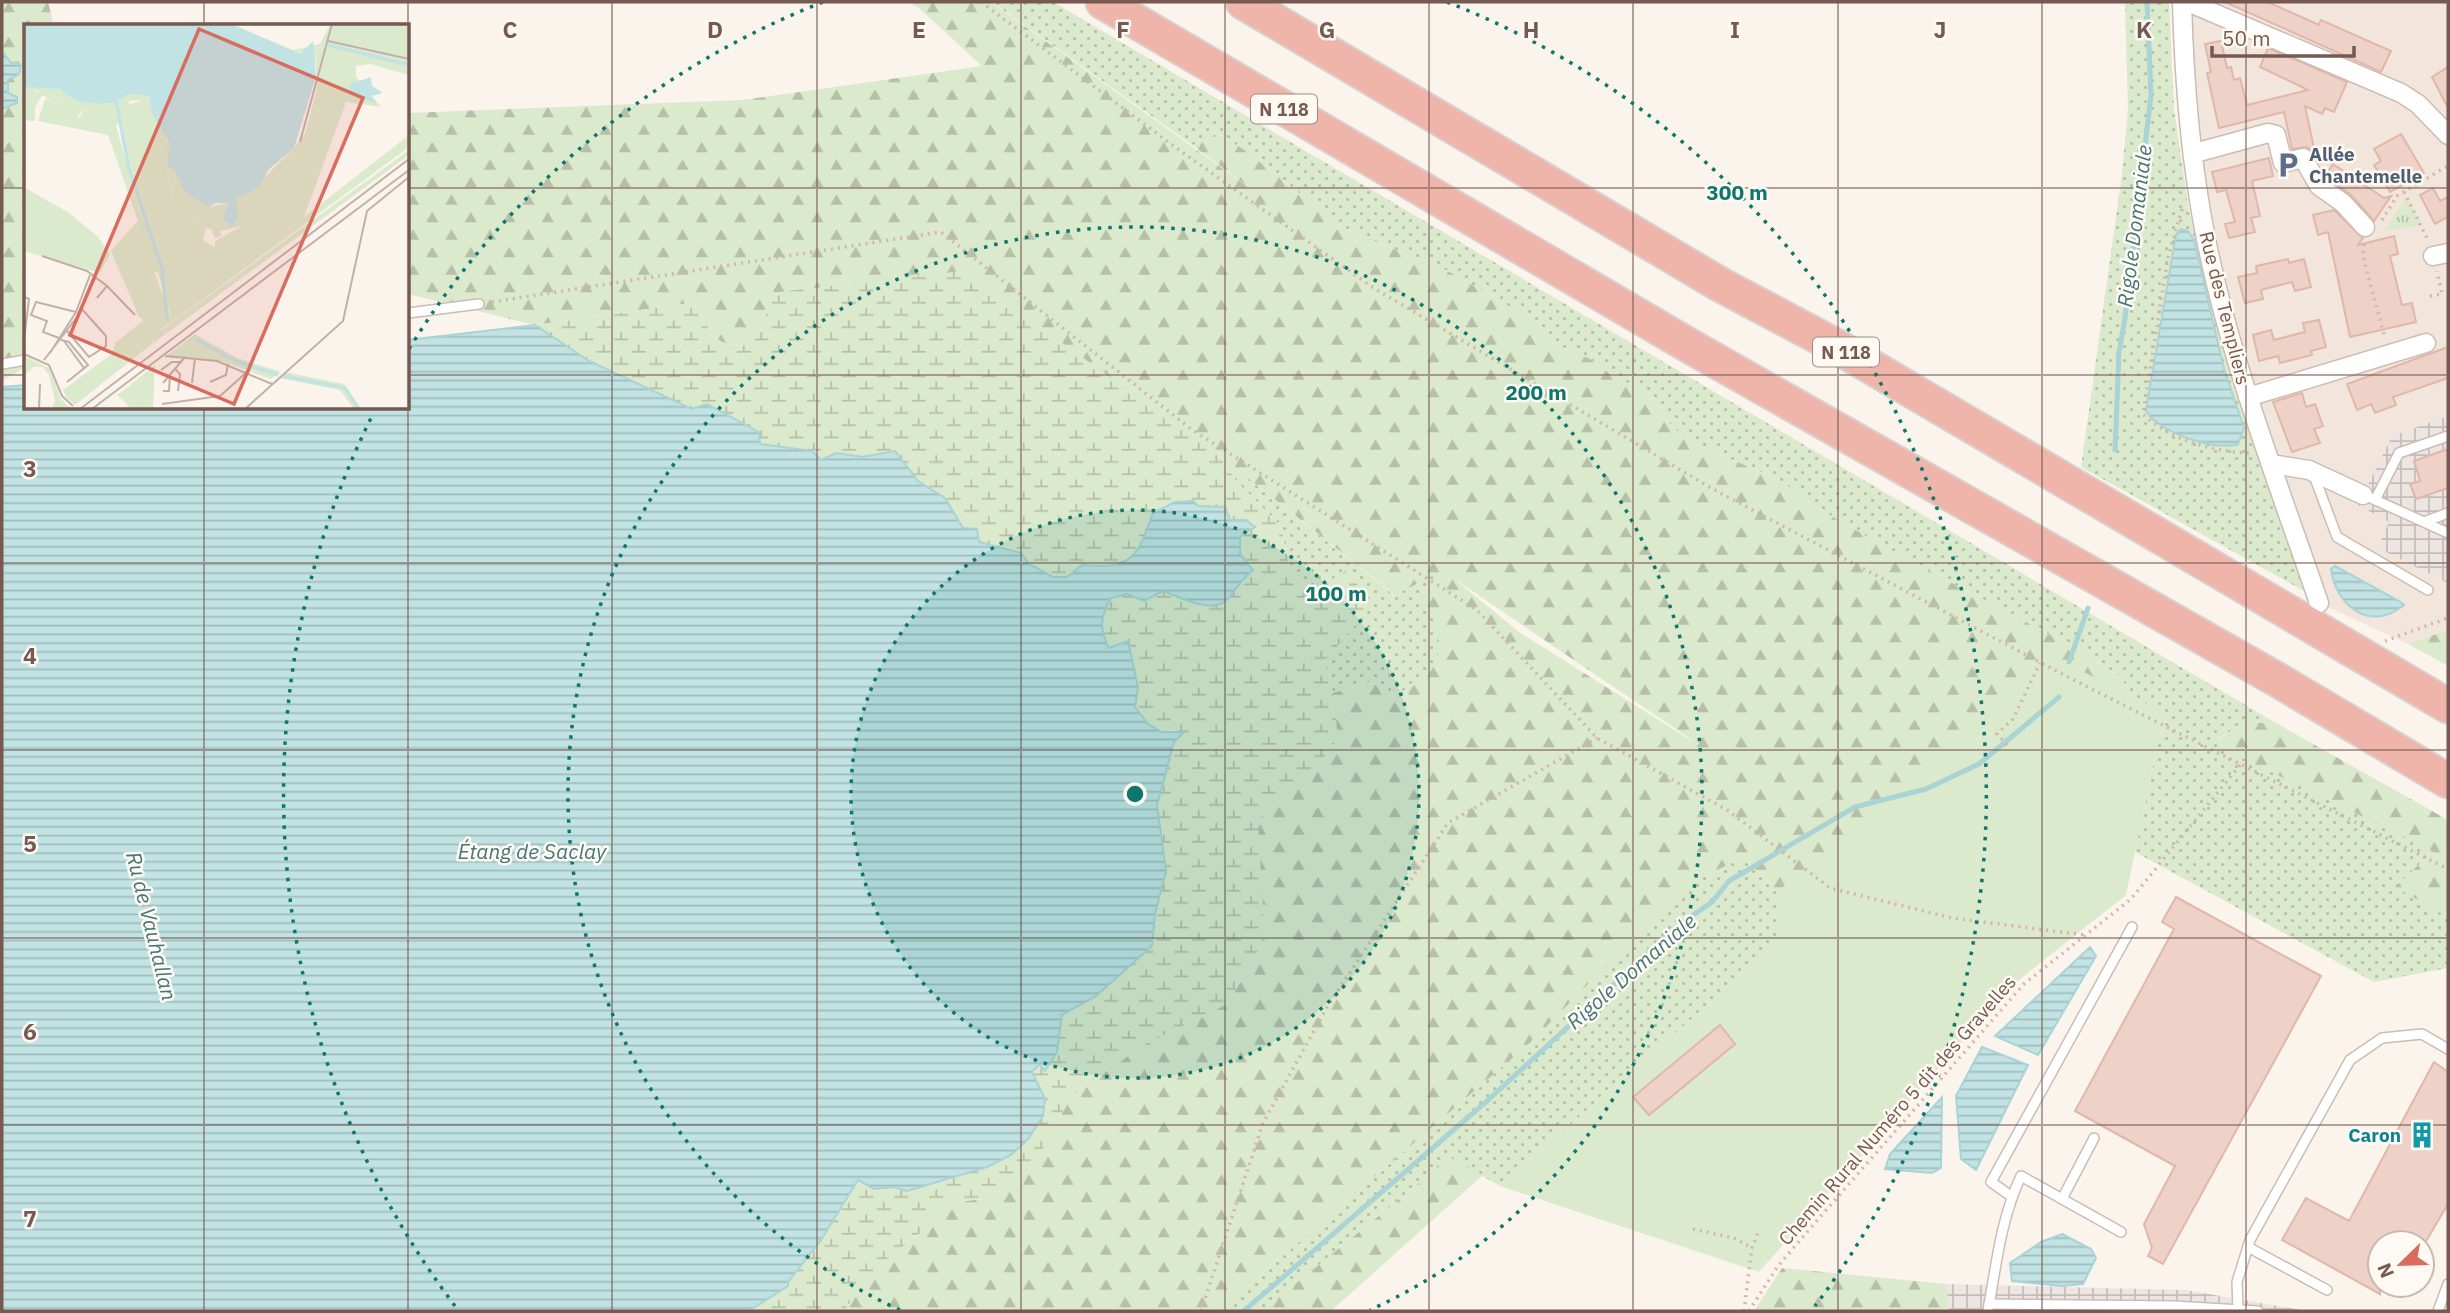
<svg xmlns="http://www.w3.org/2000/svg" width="2450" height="1313" font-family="'IBM Plex Sans',sans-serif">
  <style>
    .residential { fill: #f2e6dc }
    .industrial { fill: url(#industrial-grid) }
    .grass { fill: url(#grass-dots) }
    .forest { fill: url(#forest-firs); fill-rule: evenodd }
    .wetland { fill: url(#wetland-marsh) }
    .park { fill: url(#park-tufts) }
    .pitch { fill: #dbe9cc }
    .water { fill: url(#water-rules); stroke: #a9d3d5; stroke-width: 2 }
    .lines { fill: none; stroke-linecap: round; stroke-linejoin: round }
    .stream { stroke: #a9d3d5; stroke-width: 5 }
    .building { fill: #eed2c7; stroke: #e0b7a9; stroke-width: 2 }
    .lane-casing { stroke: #cdbcb3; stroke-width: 12 }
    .street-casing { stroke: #cdbcb3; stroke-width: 21 }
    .highway-casing { stroke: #d9d1ce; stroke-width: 37 }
    .path { stroke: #d4b5a9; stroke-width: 3.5; stroke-dasharray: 2 5; stroke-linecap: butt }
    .lane { stroke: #fff; stroke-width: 9 }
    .street { stroke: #fff; stroke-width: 18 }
    .highway { stroke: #efb4aa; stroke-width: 33 }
    .grid { fill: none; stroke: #765a51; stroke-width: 2; stroke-opacity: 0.55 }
    .ring { fill: none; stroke: #0f766e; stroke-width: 3.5; stroke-dasharray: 3.5 7 }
    .labels { text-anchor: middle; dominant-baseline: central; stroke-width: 5; stroke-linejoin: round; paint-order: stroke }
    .shield { fill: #fef9f3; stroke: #9f8a82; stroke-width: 2 }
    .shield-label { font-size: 18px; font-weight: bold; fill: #765a51 }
    .service-label { font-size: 19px; font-weight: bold; fill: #4e5e75; stroke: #fef9f3; text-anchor: start }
    .street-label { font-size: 19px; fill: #765a51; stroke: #fef9f3 }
    .culture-label { font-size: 19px; font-weight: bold; fill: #0d838f; stroke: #fef9f3; text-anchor: end }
    .water-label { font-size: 21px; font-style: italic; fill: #457678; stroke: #fef9f3 }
    .inset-river { fill: none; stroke: #c2e3e4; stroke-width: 3.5 }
    .inset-road { fill: none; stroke: #c2b1aa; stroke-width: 2 }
    .view { fill: #d96c5e; fill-opacity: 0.15; stroke: #d96c5e; stroke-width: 3.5 }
    .inset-edge { fill: none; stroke: #765a51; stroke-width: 3.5 }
    .grid-label { font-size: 23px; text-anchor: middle; font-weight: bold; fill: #765a51; stroke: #fef9f3; stroke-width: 5; stroke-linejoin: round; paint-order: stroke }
    .centre { fill: #0f766e; stroke: #fef9f3; stroke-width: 3.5 }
    .ring-label { font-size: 21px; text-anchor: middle; font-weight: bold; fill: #0f766e; stroke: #fef9f3; stroke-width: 5; stroke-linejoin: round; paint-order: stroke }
  </style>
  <defs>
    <pattern id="industrial-grid" width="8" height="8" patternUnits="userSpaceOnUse" patternTransform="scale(1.75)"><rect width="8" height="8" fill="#ece5e2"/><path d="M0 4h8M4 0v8" fill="none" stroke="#c4bdba"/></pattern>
    <pattern id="grass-dots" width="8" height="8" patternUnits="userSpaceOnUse" patternTransform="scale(1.75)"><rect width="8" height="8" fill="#dbe9cc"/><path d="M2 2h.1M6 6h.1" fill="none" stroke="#b6c0a8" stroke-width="1.8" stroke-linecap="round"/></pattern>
    <pattern id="forest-firs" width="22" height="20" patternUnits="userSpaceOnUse" patternTransform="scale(1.75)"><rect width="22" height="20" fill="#dbe9cc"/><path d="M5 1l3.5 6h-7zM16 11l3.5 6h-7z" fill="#b6c0a8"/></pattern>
    <pattern id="wetland-marsh" width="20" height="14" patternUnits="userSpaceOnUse" patternTransform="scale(1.75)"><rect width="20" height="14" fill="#dbe9cc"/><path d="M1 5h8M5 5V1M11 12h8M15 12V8" fill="none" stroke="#b6c0a8"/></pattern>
    <pattern id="park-tufts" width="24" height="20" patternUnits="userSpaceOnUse" patternTransform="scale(1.75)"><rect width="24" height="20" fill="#dbe9cc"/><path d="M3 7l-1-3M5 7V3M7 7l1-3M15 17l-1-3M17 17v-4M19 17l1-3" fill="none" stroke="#b6c0a8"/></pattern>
    <pattern id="water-rules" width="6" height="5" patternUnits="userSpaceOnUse" patternTransform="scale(1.75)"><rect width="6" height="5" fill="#c2e3e4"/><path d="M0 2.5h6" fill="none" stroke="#a2bbbb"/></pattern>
  </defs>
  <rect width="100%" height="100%" fill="#fbf4ed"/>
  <polygon class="residential" points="2182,2 2448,2 2448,630 2408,644 2319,603 2206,239"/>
  <g class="industrial">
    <polygon points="2448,416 2448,583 2378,548 2389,522 2358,505 2392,436"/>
    <polygon points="1946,1284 2186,1290 2307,1311 1949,1311"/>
  </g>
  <g class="grass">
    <polygon points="992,2 1053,2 2276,723 2245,723 2217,739 2433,851 2396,887 2448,917 2448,968 2374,982 2135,852 2158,742 2168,715 2131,696 2121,677 2064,642 1890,550 1816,507 1781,481 1687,440 1672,426 1641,386 1620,381 1590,359 1553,343 1519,312 1448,271 1345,229 1243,149 1220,135 1192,145"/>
    <polygon points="2125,2 2169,2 2174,110 2189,211 2237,379 2315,597 2081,467 2122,174 2128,110"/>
    <polygon points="1219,455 1394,595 1441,570 1438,655 1424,681 1397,694 1370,682 1333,693 1325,660 1345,571 1312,592 1290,571 1281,526 1237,482"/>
    <polygon points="1744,857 1777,892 1782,940 1500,1186 1447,1156 1424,1179 1262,1311 1219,1311 1532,1041 1685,886"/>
  </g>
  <g class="forest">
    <polygon points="2,2 48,2 54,26 26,26 26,367 2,381"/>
    <path d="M908 2H991L1269 202 1192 145 1220 135 1243 149 1345 229 1448 271 1519 312 1553 343 1590 359 1620 381 1641 386 1672 426 1687 440 1781 481 1816 507 1890 550 2064 642 2121 677 2131 696 1833 847 1777 892 1744 857 1685 886 1532 1041 1219 1311H843L882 1263 920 1233 944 1203 984 1199 1049 1141 1068 1099 1142 1046 1227 1004 1265 939 1257 824 1276 798 1324 757 1337 740 1333 693 1370 682 1397 694 1424 680 1438 655 1437 622 1422 599 1440 572 1395 595 1219 455 764 323 752 345C714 348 709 335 697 302L535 325 408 294V113L742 100 982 66 919 8ZM1453 578 1692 740V741L1519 632Z"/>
    <polygon points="2448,630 2448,666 2408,644"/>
    <polygon points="2245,723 2276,723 2448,820 2448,917 2395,887 2433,851 2232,753 2217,740"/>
    <polygon points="1447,1156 1483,1175 1331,1311 1262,1311 1424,1179"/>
    <polygon points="1782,1268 1946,1284 1949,1311 1754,1311"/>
  </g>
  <path class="wetland" d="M962 271 1219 455 1237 482 1281 526 1290 571 1311 592 1345 571 1374 604 1325 660 1333 693 1338 739 1324 757 1277 798 1258 824 1265 939 1227 1004 1142 1046 1068 1099 1049 1141 1020 1178 984 1199 944 1203 920 1233 882 1263 843 1311H749L788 1286V1282L821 1240 858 1180 874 1189 893 1187 907 1191 987 1167 1011 1155 1029 1138 1045 1099 1031 1072 1039 1064 1044 1070 1057 1052 1062 1015 1096 996 1152 946 1155 914 1166 871 1157 806 1177 730 1162 732 1148 724 1135 706 1138 687 1128 642 1109 648C1099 628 1099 617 1111 598L1127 594 1144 601 1163 591 1208 606 1231 597 1234 586 1253 570 1240 554V537L1255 527 1246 520H1230L1198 506 1153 513C1137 558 1133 569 1082 565L1067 577H1053L1029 564 1021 553 979 542 964 528 945 498 918 481 895 451 863 457 836 454 821 460 812 451 759 444 707 404 692 409 589 361 535 325 697 302C709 335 714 348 752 345L764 323 770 293Z"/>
  <polygon class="park" points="2407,196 2422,225 2384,231"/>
  <polygon class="pitch" points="2056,658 2168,714 2158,742 2126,895 2010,987 1759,1272 1500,1186 1782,940 1777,892"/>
  <g class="water">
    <polygon points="2,52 11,63 18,62 21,66 19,74 8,80 8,93 17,97 17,103 2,109"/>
    <path d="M2181 229 2188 231 2194 240 2224 369 2244 428 2238 444C2217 452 2156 432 2146 410L2176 235Z"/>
    <path d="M535 325 589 361 692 409 707 404 759 432 760 444 812 451 821 460 836 453 863 457 895 451 918 481 945 498 963 528 977 529 979 542 1021 553 1029 564 1053 577H1067L1082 565C1133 569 1137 558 1153 513L1175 502 1193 501 1198 506 1225 507 1230 520H1246L1255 527 1240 537V554L1253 570C1243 579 1238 585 1231 595 1218 618 1180 597 1163 591L1144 601 1127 594 1111 598C1100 617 1099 628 1109 648L1128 641 1138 687 1135 707 1148 724 1162 732H1184L1174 742 1157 805 1166 871 1155 914 1152 946 1096 996 1062 1015 1057 1052 1045 1071 1039 1064 1032 1072 1045 1099 1043 1116 1029 1138 1011 1155 987 1167 907 1191 893 1187 874 1189 858 1180 821 1240 788 1282V1286L749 1311H2V387L26 385V408H408V340Z"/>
    <path d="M2335 566 2399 601 2404 605C2370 633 2336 606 2331 569Z"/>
    <polygon points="2090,947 2096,956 2038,1055 1995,1036"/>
    <polygon points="1982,1047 2028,1065 1976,1170 1961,1159 1956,1096"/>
    <polygon points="1942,1097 1941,1168 1932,1173 1885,1169 1890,1154"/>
    <polygon points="2062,1234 2091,1249 2096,1258 2083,1284 2062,1286 2012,1281 2010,1263 2041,1242"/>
  </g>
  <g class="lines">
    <g class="stream">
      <polyline points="2115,450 2119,352 2125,318 2151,95 2147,2"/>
      <polyline points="2069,662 2088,608"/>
      <polyline points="1244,1311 1487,1101 1680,924 1712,902 1729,881 1855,807 1926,789 1979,764 2059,697"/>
    </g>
  </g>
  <g class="building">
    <polygon points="2225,2 2268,2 2319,25 2321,20 2391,51 2381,72"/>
    <polygon points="2221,41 2227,68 2231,67 2234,80 2240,78 2247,105 2308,90 2260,67 2268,48 2347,82 2334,112 2325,108 2322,114 2305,106 2315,153 2307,147 2292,149 2284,112 2219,128 2207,73 2211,72 2205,44"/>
    <polygon points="2448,67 2448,108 2432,77"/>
    <polygon points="2401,134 2424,173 2390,192 2374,165 2381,161 2374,149"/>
    <polygon points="2269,158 2273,176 2252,181 2260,216 2251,218 2255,232 2229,238 2225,224 2235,222 2226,190 2217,192 2212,172"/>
    <polygon points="2333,164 2384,198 2391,196 2374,221 2351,195 2328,178 2326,175"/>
    <polygon points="2433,188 2440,201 2448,197 2448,217 2435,224 2420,195"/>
    <polygon points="2334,210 2363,238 2358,245 2394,236 2398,254 2390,256 2402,305 2412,303 2416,322 2350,337 2328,232 2318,235 2313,215"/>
    <polygon points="2288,259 2289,263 2304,259 2311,287 2295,291 2292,282 2261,290 2263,299 2245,303 2238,277 2257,273 2256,266"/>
    <polygon points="2319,320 2326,347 2311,351 2312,355 2280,363 2278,356 2259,361 2253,335 2271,330 2274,340 2305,332 2303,323"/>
    <polygon points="2448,347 2448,378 2393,397 2396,405 2375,413 2371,404 2357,410 2347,384"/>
    <polygon points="2302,393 2306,407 2315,404 2323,426 2314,429 2320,443 2292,452 2273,402"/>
    <polygon points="2448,449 2448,488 2416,499 2410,484 2420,481 2414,461"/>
    <polygon points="2176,897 2321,976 2163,1264 2148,1256 2152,1248 2144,1224 2175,1166 2075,1111 2174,929 2162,922"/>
    <polygon points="1720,1025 1735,1044 1649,1115 1633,1097"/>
    <polygon points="2434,1062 2448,1072 2448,1204 2425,1243 2380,1243 2380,1294 2282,1240 2306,1198 2349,1221"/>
  </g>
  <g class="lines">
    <g class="lane-casing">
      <g id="lane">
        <polyline points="408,313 479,304"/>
        <polyline points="2,364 26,360"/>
        <polyline points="2313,473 2337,537 2428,590"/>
        <polyline points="2371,498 2448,533"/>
        <polyline points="2375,500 2399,453 2448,436"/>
        <polyline points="2424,522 2448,513"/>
        <polyline points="2011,1196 1991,1182 2132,927"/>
        <polyline points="2062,1199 2094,1138"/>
        <polyline points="2248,1247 2327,1290"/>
        <polyline points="1989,1304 2174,1306 2258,1311"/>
        <polyline points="2238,1310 2237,1282 2250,1240 2350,1060 2382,1038 2422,1034 2448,1049"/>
        <path d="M1988 1311C1996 1266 2001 1218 2021 1176L2121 1232"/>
        <polyline points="2438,1311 2448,1284"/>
      </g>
    </g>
    <g class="street-casing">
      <g id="street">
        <path d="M2182 2C2184 78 2191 164 2206 239 2231 363 2278 483 2319 603"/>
        <polyline points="2188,2 2401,93 2418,104 2448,135"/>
        <polyline points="2195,153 2268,133 2276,135 2283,163 2303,158 2319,186 2343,203 2365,227"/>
        <polyline points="2433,256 2448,253"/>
        <polyline points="2248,397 2426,343"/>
        <polyline points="2271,464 2309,470 2363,495"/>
      </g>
    </g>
    <g class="highway-casing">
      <g id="highway">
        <polyline points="1103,2 1688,345 2276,679 2448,781"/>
        <polyline points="1243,2 1721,285 1836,346 2448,706"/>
      </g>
    </g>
    <g class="path">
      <polyline points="981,2 1175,147 1372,287 1711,488 2066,676 2448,869"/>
      <polyline points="2404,192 2428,240"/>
      <path d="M2182 209 2168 257 2143 414C2169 440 2214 452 2250 453"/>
      <polyline points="2382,220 2397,196 2448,166"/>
      <polyline points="2364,244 2363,257 2385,338"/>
      <polyline points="2430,296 2442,294 2437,271"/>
      <polyline points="492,302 941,232 1191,429 1477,610 1597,738 1727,810 1830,888 1952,918 2085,935"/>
      <polyline points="2385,641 2448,618"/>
      <polyline points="2007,745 1997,734 2013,719 2040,663"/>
      <polyline points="1693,1229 1734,1238 1752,1248"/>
      <polyline points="1201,1311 1263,1123 1326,1009 1448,823 1597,738"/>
      <polyline points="1744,1311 1752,1248 1759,1230"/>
      <polyline points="1749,1311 1778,1266 1821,1216 2024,984 2131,899 2241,764"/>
    </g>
    <use href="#lane" class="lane"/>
    <use href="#street" class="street"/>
    <use href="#highway" class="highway"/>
  </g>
  <path class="grid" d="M204 2V26M408 2V1311M612 2V1311M817 2V1311M1021 2V1311M1225 2V1311M1429 2V1311M1633 2V1311M1838 2V1311M2042 2V1311M2246 2V1311M2 188H26M408 188H2448M2 375H26M408 375H2448M204 408V1311M2 563H2448M2 750H2448M2 938H2448M2 1125H2448"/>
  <circle cx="1135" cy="794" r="284" fill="#0f766e" fill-opacity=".12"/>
  <g class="ring">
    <circle cx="1135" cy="794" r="284"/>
    <path d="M900 1310A567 567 0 1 1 1370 1310"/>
    <path d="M455 1306A851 851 0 0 1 373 414M409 349A851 851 0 0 1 823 2M1447 2A851 851 0 0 1 1815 1306"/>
  </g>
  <defs>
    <g id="parking-bare" transform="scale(2.1)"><path d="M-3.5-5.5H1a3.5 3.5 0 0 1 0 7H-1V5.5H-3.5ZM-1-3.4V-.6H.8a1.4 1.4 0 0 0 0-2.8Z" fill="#5c6f8a" stroke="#fef9f3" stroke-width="2.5" paint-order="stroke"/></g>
    <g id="building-bare" transform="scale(2.1)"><path d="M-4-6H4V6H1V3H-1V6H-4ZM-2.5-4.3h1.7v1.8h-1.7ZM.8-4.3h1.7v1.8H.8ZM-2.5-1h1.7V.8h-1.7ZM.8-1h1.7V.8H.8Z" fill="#0f9aa8" stroke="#fef9f3" stroke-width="2.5" paint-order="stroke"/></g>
  </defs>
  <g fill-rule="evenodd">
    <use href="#parking-bare" x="2288" y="165"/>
    <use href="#building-bare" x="2422" y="1135"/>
  </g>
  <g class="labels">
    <g class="shield">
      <rect x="1251" y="94.5" width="66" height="29" rx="5"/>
      <rect x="1813" y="337.5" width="66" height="29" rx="5"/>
    </g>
    <g class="shield-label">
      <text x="1284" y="109">N 118</text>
      <text x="1846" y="352">N 118</text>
    </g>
    <g class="service-label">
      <text x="2309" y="154">Allée<tspan x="2309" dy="22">Chantemelle</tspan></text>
    </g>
    <g class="street-label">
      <text transform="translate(2225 308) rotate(76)">Rue des Templiers</text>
      <text transform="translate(1897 1110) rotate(-49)">Chemin Rural Numéro 5 dit des Gravelles</text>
    </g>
    <g class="culture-label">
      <text x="2401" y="1135">Caron</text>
    </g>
    <g class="water-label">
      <text transform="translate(2134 226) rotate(-83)">Rigole Domaniale</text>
      <text x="532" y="851">Étang de Saclay</text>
      <text transform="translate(152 926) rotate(76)">Ru de Vauhallan</text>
      <text transform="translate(1631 971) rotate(-41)">Rigole Domaniale</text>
    </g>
  </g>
  <g transform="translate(24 24)">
    <rect width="385" height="385" fill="#fbf4ed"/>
    <path d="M207 0 269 26 296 20 306 0H385V37L307 19 291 25V51L282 25 276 30 249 22ZM94 95H98L107 144 139 238 140 247 134 249 128 247 112 199 118 193ZM385 126V131L128 320 130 316 104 333 101 327 76 346V361L51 381 42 373 39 366 88 330 91 319 120 296 135 307 142 303ZM171 310 213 334 257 348 247 355 197 337 142 332ZM0 332 25 344 37 375 47 385H28L31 376 25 351 19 343H9L0 352ZM261 348 320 360 337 385H330L316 366 255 354ZM105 362 120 378 119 385H102L104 381 93 371Z" fill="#dbe9cc"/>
    <path d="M307 19 385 37V51L346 40 332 42V53L357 83 322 78 280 193 385 111V123L140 304 148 296 134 249 140 247 139 238 107 144 98 95 92 102 118 194 114 197 84 111 14 97 21 75 31 79 39 75V90L49 85 55 95 61 83H98L119 76V93L126 99 139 128 149 174 170 188 176 202 182 204 179 216 191 223V217L218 202 259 153 257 147 265 145 270 124 281 110 293 65 291 25ZM7 66 19 70 11 83V97L0 96V73ZM0 163 45 189 73 212 86 230 76 249 0 227ZM130 312 128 320 76 361V346L102 327 105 333ZM131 341 129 385H119L120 378 105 362Z" fill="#dbe9cc"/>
    <path d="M6 60 36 65 52 77 72 80 89 79 106 70 125 72 147 119 160 168 186 183 204 179 202 200 207 201 212 175 231 163 270 124 265 145 257 150 262 155 255 180 218 202 196 207 197 212 191 214 187 205 176 202 170 188 155 182 149 174 139 128 126 99 119 93V76L105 77 104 84 91 86 61 83 53 94 49 85 39 90 37 87 39 75 29 79 12 66 0 73V63Z" fill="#dbe9cc"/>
    <path d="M112 199 148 296 135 307 115 293 87 227Z" fill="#dbe9cc"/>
    <path d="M0 0H207L276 30 289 17 292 52 270 124 244 146 236 162 212 175 214 194 207 203 199 195 204 179H191L185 183 169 174 160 168 151 146 143 142 146 119 128 90 125 72 106 70 89 79 72 80 52 77 36 65 0 63ZM347 53 348 62 359 69 347 72 352 79 326 71V60Z" fill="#c2e3e4"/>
    <path class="inset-river" d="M304 21 385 41M92 76 105 145 138 244 143 295M171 315 214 338 254 351M260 352 321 364 335 385"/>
    <path class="inset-road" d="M304 17 385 35M276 118 308 0M18 232 63 247 83 262 73 274M83 262 111 291M0 273 5 275 0 316M43 307 65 333 82 322V312L57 284M35 314 19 308 23 297 7 291 12 278 52 288M37 316 45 318 64 341 43 358M40 317 60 344M26 329 52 288 66 251M0 330 25 341 38 372 49 382M141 332 193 337 248 360M20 336 53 293 71 254M151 345 156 350 154 367M137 346 148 338H158M186 358 202 351 204 340M139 359 161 333M168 359 171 334M139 367H145L146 349M138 380 196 372 224 347M15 385 16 360M56 385 385 135M68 385 385 146M221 385 319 297 343 187 385 153"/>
    <path class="view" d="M175 5 339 74 210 380 46 311Z"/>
    <rect width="385" height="385" class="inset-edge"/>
  </g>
  <g class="grid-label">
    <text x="510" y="38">C</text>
    <text x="715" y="38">D</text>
    <text x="919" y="38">E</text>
    <text x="1123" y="38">F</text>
    <text x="1327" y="38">G</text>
    <text x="1531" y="38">H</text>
    <text x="1735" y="38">I</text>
    <text x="1940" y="38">J</text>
    <text x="2144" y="38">K</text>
    <text x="30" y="477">3</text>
    <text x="30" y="664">4</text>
    <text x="30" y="852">5</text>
    <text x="30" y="1040">6</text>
    <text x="30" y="1227">7</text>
  </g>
  <circle cx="1135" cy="794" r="10" class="centre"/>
  <g class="ring-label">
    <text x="1737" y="200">300 m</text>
    <text x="1536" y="400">200 m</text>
    <text x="1336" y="601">100 m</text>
  </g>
  <rect width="2450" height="1313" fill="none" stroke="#765a51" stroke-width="7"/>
  <g transform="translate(2401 1264) rotate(247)"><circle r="33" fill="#fef9f3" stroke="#c8b9b2" stroke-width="2"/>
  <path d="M0-5L12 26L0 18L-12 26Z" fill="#d96c5e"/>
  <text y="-10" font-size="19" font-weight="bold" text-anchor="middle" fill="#765a51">N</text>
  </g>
  <path d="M2212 46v10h142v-10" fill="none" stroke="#765a51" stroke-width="3.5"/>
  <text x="2222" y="46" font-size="21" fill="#765a51" stroke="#fef9f3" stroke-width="5" paint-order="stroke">50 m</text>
</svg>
